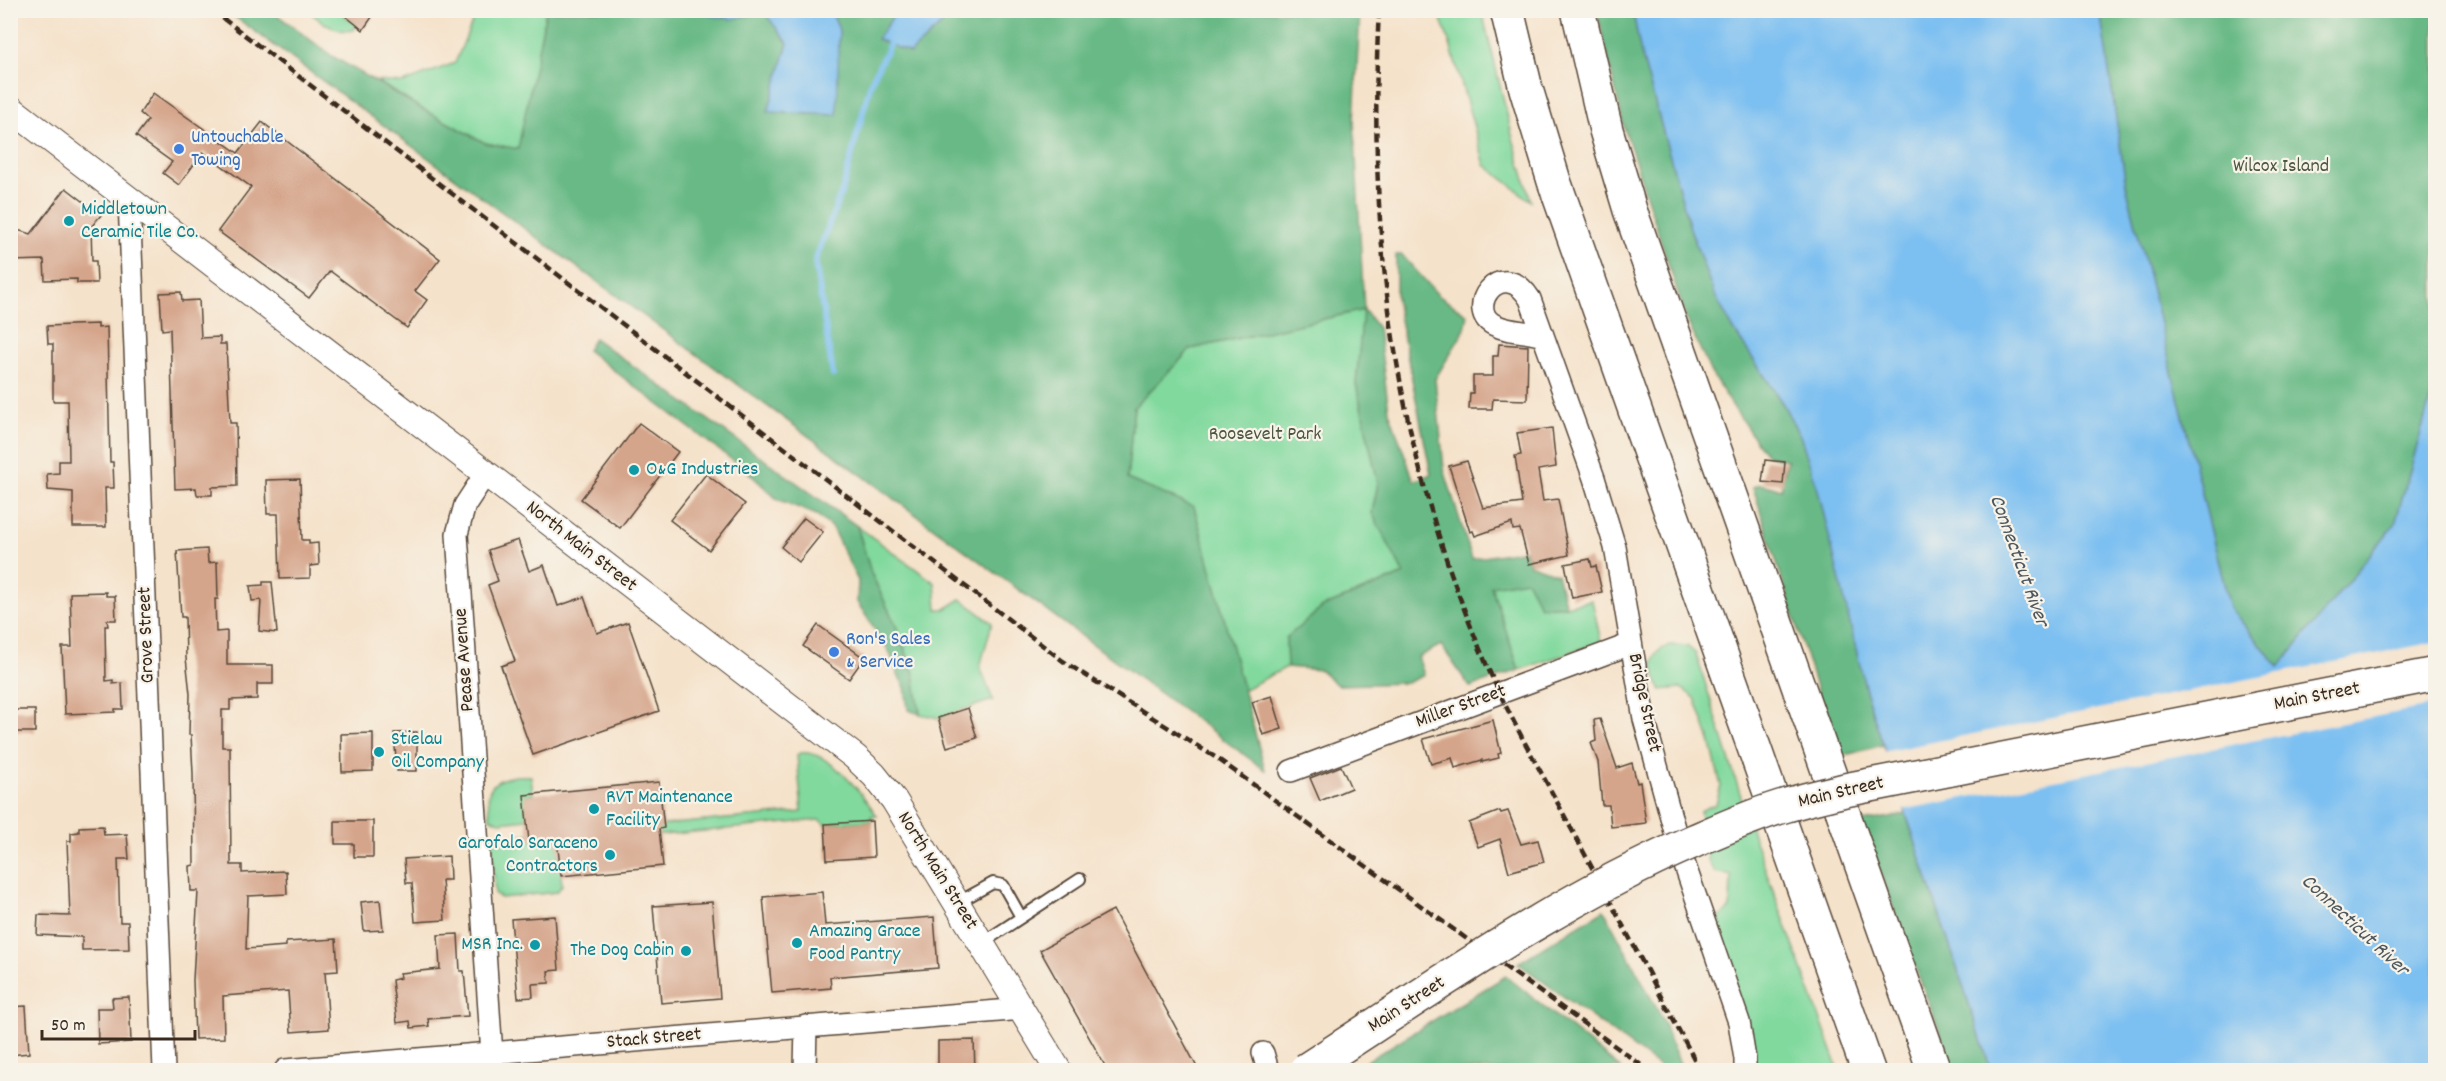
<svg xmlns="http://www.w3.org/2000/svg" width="2446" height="1081" font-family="Dekko,sans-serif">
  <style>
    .green { fill: #81d99e; stroke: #5e825e; stroke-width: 1.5 }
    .forest { fill: #68b985; stroke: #527252; stroke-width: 1.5 }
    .water { fill: #7bbff1; stroke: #5b7488; stroke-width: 1.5 }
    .pier { fill: #f5e2ca }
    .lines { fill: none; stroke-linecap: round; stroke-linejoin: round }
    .stream { stroke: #7bbff1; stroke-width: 6 }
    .building { fill: #d5a58b }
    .service-casing { stroke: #574638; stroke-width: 14 }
    .minor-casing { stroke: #574638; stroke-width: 24 }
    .tertiary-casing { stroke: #574638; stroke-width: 28 }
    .motorway-casing { stroke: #574638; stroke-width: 36 }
    .service { stroke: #fff; stroke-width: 10 }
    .minor { stroke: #fff; stroke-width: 21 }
    .tertiary { stroke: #fff; stroke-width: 26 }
    .motorway { stroke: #fff; stroke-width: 33 }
    .rail { stroke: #3b2a1e; stroke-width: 4.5; stroke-dasharray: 9 4.5; stroke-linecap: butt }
    .trunk-bridge-casing { stroke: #574638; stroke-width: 36; stroke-linecap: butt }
    .trunk-bridge { stroke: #fff; stroke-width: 33 }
    .shop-dot { fill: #3f7fe0; stroke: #f7f3e8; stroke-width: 2 }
    .culture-dot { fill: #0f9aa8; stroke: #f7f3e8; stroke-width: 2 }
    .labels { text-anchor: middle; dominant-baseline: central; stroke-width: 4.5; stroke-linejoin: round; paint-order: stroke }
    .shop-label { font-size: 20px; fill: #366cbe; stroke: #f7f3e8; text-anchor: start }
    .park-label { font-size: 20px; fill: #4c563e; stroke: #f7f3e8 }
    .culture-label { font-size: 20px; fill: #0d838f; stroke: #f7f3e8; text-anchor: start }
    .street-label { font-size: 20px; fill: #3b2a1e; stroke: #f7f3e8 }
    .water-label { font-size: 21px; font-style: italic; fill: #4e575d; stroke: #f7f3e8 }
  </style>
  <rect width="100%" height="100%" fill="#f7f3e8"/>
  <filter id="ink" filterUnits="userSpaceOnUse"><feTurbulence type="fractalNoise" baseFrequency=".0167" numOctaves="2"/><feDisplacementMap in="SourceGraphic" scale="12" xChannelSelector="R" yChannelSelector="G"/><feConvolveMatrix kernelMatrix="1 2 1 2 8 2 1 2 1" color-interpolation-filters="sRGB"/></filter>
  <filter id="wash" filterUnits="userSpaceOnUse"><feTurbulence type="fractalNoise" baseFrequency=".008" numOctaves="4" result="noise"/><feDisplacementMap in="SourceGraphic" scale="24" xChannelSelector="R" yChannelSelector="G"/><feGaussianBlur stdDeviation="1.35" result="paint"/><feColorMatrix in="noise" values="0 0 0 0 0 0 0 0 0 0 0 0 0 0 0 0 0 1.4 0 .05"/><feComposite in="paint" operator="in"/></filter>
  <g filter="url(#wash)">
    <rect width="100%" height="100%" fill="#f5e2ca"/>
    <g class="green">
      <path d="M308 11H338L357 25 354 30C334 34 322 21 308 11Z"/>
      <polygon points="477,11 546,11 519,149 485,143 417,106 377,81 403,83 455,63"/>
      <polygon points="1438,11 1482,11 1512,135 1531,201 1485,165 1450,44"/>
      <polygon points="1364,310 1356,384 1378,483 1372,513 1404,574 1323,607 1286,638 1287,667 1243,690 1194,507 1127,479 1134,407 1191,349"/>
      <polygon points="857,526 935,583 937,609 945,609 961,599 992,623 980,667 993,700 938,718 920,714 914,674 898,630 871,573"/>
      <polygon points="1526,580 1540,606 1566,606 1592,600 1601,642 1519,670 1491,586"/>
      <path d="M1671 645 1687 646 1696 654 1755 841 1839 1070H1758C1741 1022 1723 971 1717 920L1730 908 1731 875 1714 872 1708 860 1700 811 1716 804 1721 786 1711 744 1695 698 1681 688 1660 690C1653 670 1645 653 1671 645Z"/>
      <path d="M800 753C828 749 863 794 877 816H871L872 821 825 824 819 820 558 845 562 885 557 892 501 898 495 894 492 841 504 837 528 834 530 841 663 828V825L802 812 797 755Z"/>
      <path d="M531 776 533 794 525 795 527 819 500 822 490 818C490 811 487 800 489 793 493 776 518 775 531 776Z"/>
    </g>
    <g class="forest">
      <polygon points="706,10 704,14 732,19 764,12 788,43 768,112 836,115 839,30 831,11 897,11 878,39 910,53 957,11 1360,11 1354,121 1364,310 1378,328 1389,411 1414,481 1431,474 1396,300 1396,255 1402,255 1439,296 1468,315 1465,329 1435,379 1444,469 1472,559 1525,550 1529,564 1557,574 1566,606 1540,606 1526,580 1491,586 1519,670 1470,687 1441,645 1418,657 1424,675 1407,683 1337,685 1320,670 1287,667 1286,638 1323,607 1404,574 1372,513 1378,483 1356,384 1363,310 1191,349 1134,407 1127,479 1194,507 1265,770 227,11 272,11 332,56 417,106 485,143 518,149 546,11"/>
      <polygon points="1597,11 1633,11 1640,49 1690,228 1713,292 1734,330 1783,404 1801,438 1819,490 1868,699 1883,745 1838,757 1753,487 1760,484 1781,489 1787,460 1767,455 1757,443 1711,373 1686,318 1624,127"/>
      <polygon points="2100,11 2435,11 2435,382 2395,524 2279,667 2230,608 2126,185"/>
      <polygon points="594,338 857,526 871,573 898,630 914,674 920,714 908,710 905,687 898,675 889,651 857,602 858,581 832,528 817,515 777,499 748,472 587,350"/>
      <polygon points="1906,814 1991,1070 1954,1070 1861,822"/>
      <path d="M1604 910 1664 1022C1667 1039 1677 1053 1682 1070H1664L1518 963Z"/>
      <polygon points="1506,976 1620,1068 1595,1070 1352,1070"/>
    </g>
    <g class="water">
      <polygon points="706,10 831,11 839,30 837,115 768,112 788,43 764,12 732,19 704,15"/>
      <polygon points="897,11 897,10 957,11 910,53 877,39"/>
      <polygon points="1633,11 2100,11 2126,185 2230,608 2279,667 2395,524 2435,382 2435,1070 1991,1070 1868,699 1818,490 1801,438 1783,404 1734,330 1713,292 1690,228 1640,49"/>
    </g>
    <polygon class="pier" points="2435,642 2435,705 1902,810 1882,752"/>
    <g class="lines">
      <polyline class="stream" points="833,375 815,261 843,188 871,82 893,37"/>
    </g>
    <g id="blocks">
      <g class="building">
        <polygon points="338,10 377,10 363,30"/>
        <polygon points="153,93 238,153 262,122 440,259 415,291 427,300 407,328 330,271 309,298 218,231 251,187 203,152 179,185 163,173 172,162 136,136 148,120 140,113"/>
        <polygon points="66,188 101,215 91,227 92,261 96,261 97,283 77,283 77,279 45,280 44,260 10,261 10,228 31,234"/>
        <polygon points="181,292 182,301 199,300 201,338 220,337 220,344 226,344 230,423 236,423 237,486 212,487 212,495 197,495 196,488 175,489 170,329 162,330 160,293"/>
        <polygon points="98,324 98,328 107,327 110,462 113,462 114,488 105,488 106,527 73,527 73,492 48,490 47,474 59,473 59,461 69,461 68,401 53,401 53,344 48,344 47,326"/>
        <polygon points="1499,344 1528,346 1527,400 1493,399 1492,409 1469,409 1470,393 1473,393 1473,376 1493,376 1493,356 1498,356"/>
        <polygon points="639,423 678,452 620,528 581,499"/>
        <polygon points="1552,428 1556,467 1538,470 1543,501 1558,499 1569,555 1529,564 1520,529 1513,530 1512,523 1475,536 1473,531 1470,532 1449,466 1467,461 1483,508 1522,503 1515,456 1521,455 1517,433"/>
        <polygon points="1765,460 1785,462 1783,484 1762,482"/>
        <polygon points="706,474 745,504 709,550 670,520"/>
        <polygon points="300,479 302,540 309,540 309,544 318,543 319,565 310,566 310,578 280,579 278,514 267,514 266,480"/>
        <polygon points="804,518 823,532 799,562 781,547"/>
        <polygon points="518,540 529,571 544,565 558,606 584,597 597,633 628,622 659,711 533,755 501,666 515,661 488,585 498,581 488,550"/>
        <polygon points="207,549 208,563 217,562 218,599 215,599 216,632 227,631 227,665 273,665 273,684 257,684 257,699 230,700 230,710 222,710 222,747 230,747 231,865 242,865 242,873 286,871 287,894 248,896 246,949 286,946 286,942 336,939 338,971 325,972 329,1029 291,1032 288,991 223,996 224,1038 195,1039 193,980 198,891 191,891 190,866 194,865 193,773 191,735 189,735 190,694 186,658 185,617 181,617 177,551"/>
        <polygon points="1590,559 1592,567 1596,566 1602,592 1572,598 1565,564"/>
        <polygon points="263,582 272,582 277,633 259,631 261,600 252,601 250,586 263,585"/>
        <polygon points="106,592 106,596 115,596 116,620 107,620 108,626 105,626 106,681 113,680 113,684 122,683 123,709 115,709 115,712 65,714 62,647 72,647 70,593"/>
        <polygon points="818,625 864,658 849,679 803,646"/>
        <polygon points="1272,696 1282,729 1263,735 1252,702"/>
        <polygon points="968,708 977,738 947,747 938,718"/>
        <rect x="13" y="710" width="22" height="22"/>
        <polygon points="1600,719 1617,768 1632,763 1637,783 1640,782 1646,823 1611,827 1609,805 1602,805 1598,762 1591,743 1596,741 1594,720"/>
        <polygon points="1493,720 1501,753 1498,754 1499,758 1482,762 1482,760 1455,768 1452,758 1431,764 1423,739"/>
        <polygon points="417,732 417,771 397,771 394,733"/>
        <polygon points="373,733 373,771 342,772 341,734"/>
        <polygon points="1341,766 1351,788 1320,801 1310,778"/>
        <polygon points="659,782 664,828 659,829 663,866 561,876 557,839 529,841 524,795"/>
        <polygon points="1500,811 1501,813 1508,811 1521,844 1538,840 1544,862 1509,872 1500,839 1478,847 1469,823"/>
        <polygon points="335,821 373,821 373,857 354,857 354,844 335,844"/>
        <polygon points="872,821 874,857 827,860 825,824"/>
        <polygon points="103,826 104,835 127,834 129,859 118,859 120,922 128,922 129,949 82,950 82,937 37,935 38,915 70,916 67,841 71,841 71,833 79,832 79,827"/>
        <polygon points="449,856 450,880 442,880 445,920 415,922 412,883 406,883 404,859"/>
        <polygon points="822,892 825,925 934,917 938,968 830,977 831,988 772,993 763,897"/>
        <polygon points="380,900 383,930 364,931 361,902"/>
        <polygon points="712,902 720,998 661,1003 653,906"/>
        <polygon points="1113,910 1199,1071 1108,1071 1040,950"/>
        <polygon points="555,916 559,970 548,971 549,983 532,984 533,997 518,998 511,919"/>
        <polygon points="458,934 460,971 464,971 468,1016 428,1019 429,1026 411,1028 410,1021 397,1023 392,980 401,978 400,973 440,969 438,935"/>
        <polygon points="129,997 131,1042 98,1044 97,1008 113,1008 112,998"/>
        <polygon points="26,1006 29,1053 10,1055 10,1007"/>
        <polygon points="974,1040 975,1071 938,1071 938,1041"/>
      </g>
    </g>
  </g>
  <g filter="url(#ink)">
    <use href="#blocks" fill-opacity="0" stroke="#574638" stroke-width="1.5"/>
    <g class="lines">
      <g class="service-casing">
        <g id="service">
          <polyline points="957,903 993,883 1003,885 1021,917"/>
          <polyline points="982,943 1080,879"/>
        </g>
      </g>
      <g class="minor-casing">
        <g id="minor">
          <polyline points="129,200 164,1070"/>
          <path d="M1543 336C1528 331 1510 332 1497 326 1461 312 1501 253 1530 299L1594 478 1615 547 1644 719 1682 857 1739 1022 1745 1059V1070"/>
          <polyline points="486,473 465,505 457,534 493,1070"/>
          <polyline points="1291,771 1631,644"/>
          <polyline points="1263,1053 1268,1070"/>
          <polyline points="285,1070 1023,1009"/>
          <polyline points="805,1070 806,1026"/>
        </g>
      </g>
      <g class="tertiary-casing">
        <polyline id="tertiary" points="10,108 855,757 874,775 894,800 1058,1070"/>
      </g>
      <g class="motorway-casing">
        <g id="motorway">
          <polyline points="1507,10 1526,89 1554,181 1868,1070"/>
          <polyline points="1578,10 1606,130 1630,210 1934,1070"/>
        </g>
      </g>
      <use href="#service" class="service"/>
      <use href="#minor" class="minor"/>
      <use href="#tertiary" class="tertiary"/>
      <use href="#motorway" class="motorway"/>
      <g class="rail">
        <polyline points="212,10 1063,661 1218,759 1648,1070"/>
        <path d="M1379 10C1367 237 1394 444 1482 654 1505 710 1536 762 1564 815 1609 900 1655 985 1700 1070"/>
      </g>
      <g class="trunk-bridge-casing">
        <path id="trunk-bridge" d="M1306 1070C1432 989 1556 901 1694 841 1724 828 1755 814 1787 805 1806 799 1825 795 1845 790L2436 674"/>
      </g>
      <use href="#trunk-bridge" class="trunk-bridge"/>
    </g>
  </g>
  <g class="shop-dot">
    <circle cx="179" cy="149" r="6"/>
    <circle cx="834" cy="652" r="6"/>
  </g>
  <g class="culture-dot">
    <circle cx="69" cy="221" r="6"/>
    <circle cx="634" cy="470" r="6"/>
    <circle cx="379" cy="752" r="6"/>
    <circle cx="594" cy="809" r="6"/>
    <circle cx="610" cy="855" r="6"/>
    <circle cx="797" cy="943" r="6"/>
    <circle cx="535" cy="945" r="6"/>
    <circle cx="686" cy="951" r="6"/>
  </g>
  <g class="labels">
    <g class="shop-label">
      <text x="191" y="138">Untouchable<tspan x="191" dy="23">Towing</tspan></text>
      <text x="846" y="640">Ron's Sales<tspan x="846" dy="23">&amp; Service</tspan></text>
    </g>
    <g class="park-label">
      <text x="2281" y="167">Wilcox Island</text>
      <text x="1265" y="435">Roosevelt Park</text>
    </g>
    <g class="culture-label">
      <text x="81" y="210">Middletown<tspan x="81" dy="23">Ceramic Tile Co.</tspan></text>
      <text x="646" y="470">O&amp;G Industries</text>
      <text x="391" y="740">Stielau<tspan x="391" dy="23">Oil Company</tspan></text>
      <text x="606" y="798">RVT Maintenance<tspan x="606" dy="23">Facility</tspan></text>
      <text x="598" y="844" text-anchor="end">Garofalo Saraceno<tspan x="598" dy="23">Contractors</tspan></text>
      <text x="809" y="932">Amazing Grace<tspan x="809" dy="23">Food Pantry</tspan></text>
      <text x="523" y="945" text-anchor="end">MSR Inc.</text>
      <text x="674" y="951" text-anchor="end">The Dog Cabin</text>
    </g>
    <g class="street-label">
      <text transform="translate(581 547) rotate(38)">North Main Street</text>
      <text transform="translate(147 635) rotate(-92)">Grove Street</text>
      <text transform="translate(465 660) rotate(-94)">Pease Avenue</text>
      <text transform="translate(2317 697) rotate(-11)">Main Street</text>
      <text transform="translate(1644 703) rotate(78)">Bridge Street</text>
      <text transform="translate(1461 707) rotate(-20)">Miller Street</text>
      <text transform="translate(1841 793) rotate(-13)">Main Street</text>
      <text transform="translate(937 871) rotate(58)">North Main Street</text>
      <text transform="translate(1407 1005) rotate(-33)">Main Street</text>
      <text transform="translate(654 1039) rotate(-5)">Stack Street</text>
    </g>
    <g class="water-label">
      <text transform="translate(2018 561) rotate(70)">Connecticut River</text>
      <text transform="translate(2354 926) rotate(43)">Connecticut River</text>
    </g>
  </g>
  <rect width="2446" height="1081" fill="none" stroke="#f7f3e8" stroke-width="36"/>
  <path d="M42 1030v9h153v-9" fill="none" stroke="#3b2a1e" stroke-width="3"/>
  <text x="51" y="1030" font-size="18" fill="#3b2a1e" stroke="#f7f3e8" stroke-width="4.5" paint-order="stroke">50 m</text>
</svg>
